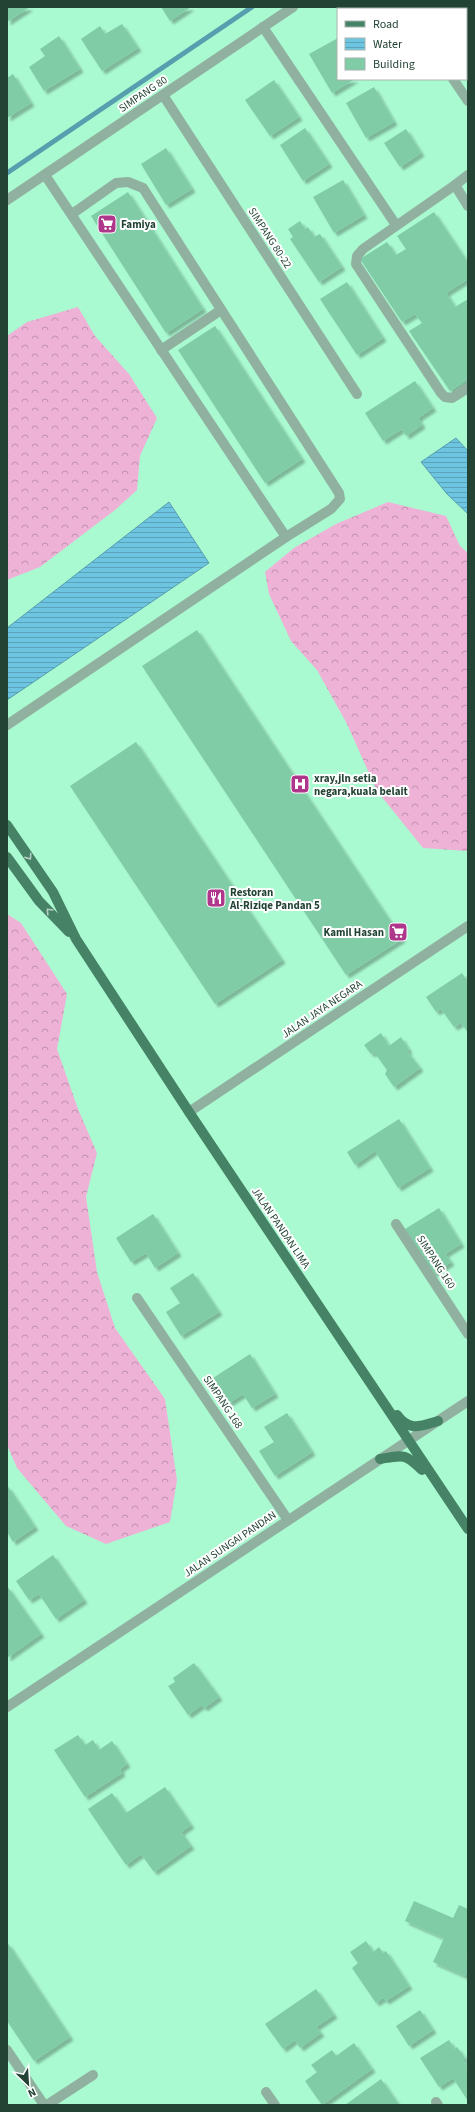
<svg xmlns="http://www.w3.org/2000/svg" width="475" height="2112" font-family="'Source Sans 3',sans-serif">
  <style>
    .forest { fill: url(#forest-crowns) }
    .water { fill: url(#water-rules); stroke: #579eae }
    .lines { fill: none; stroke-linecap: round; stroke-linejoin: round }
    .stream { stroke: #579eae; stroke-width: 5 }
    .building { fill: #80cca7; filter: url(#shadow) }
    .minor { stroke: #91b1a0; stroke-width: 10 }
    .major { stroke: #468366; stroke-width: 10 }
    .oneway { stroke: #b5cdc2 }
    .labels { text-anchor: middle; dominant-baseline: central; stroke-width: 4; stroke-linejoin: round; paint-order: stroke }
    .street-label { font-size: 11px; fill: #234434; stroke: #fff }
    .poi-label { font-size: 11px; font-weight: bold; fill: #234434; stroke: #fff; text-anchor: start }
  </style>
  <defs>
    <pattern id="forest-crowns" width="20" height="18" patternUnits="userSpaceOnUse"><rect width="20" height="18" fill="#eeb2d7"/><path d="M2 6a3 3 0 1 1 6 0M12 15a3 3 0 1 1 6 0" fill="none" stroke="#c092af"/></pattern>
    <pattern id="water-rules" width="6" height="5" patternUnits="userSpaceOnUse"><rect width="6" height="5" fill="#6dc5e2"/><path d="M0 2.5h6" fill="none" stroke="#59a2b8"/></pattern>
    <filter id="shadow"><feDropShadow dx="3.5" dy="3.5" stdDeviation="1" flood-color="#0004"/></filter>
  </defs>
  <rect width="100%" height="100%" fill="#aafad1"/>
  <g class="forest">
    <polygon points="78,307 95,336 129,374 157,418 140,456 137,490 115,510 40,567 7,580 7,336 27,322"/>
    <polygon points="388,502 446,516 460,546 468,553 468,851 423,848 377,791 347,724 317,670 291,641 269,594 265,572 294,548 336,524"/>
    <polygon points="7,914 21,923 67,994 57,1049 78,1109 97,1153 86,1197 97,1272 115,1328 165,1399 177,1480 170,1522 106,1544 66,1526 17,1468 7,1445"/>
  </g>
  <g class="water">
    <polygon points="456,438 468,451 468,514 447,494 421,462"/>
    <polygon points="169,502 209,563 7,700 7,628"/>
  </g>
  <g class="lines">
    <polyline class="stream" points="7,173 252,7"/>
  </g>
  <g class="building">
    <polygon points="7,7 30,7 7,22"/>
    <polygon points="161,7 191,7 170,21"/>
    <polygon points="122,24 138,48 102,71 81,39 100,26 105,34"/>
    <polygon points="59,36 80,69 44,91 29,67 45,56 40,49"/>
    <polygon points="338,38 338,79 355,79 332,93 309,54"/>
    <polygon points="13,74 31,103 7,118 7,78"/>
    <polygon points="274,80 299,117 270,136 245,100"/>
    <polygon points="374,87 394,122 366,138 346,103"/>
    <polygon points="305,128 329,164 303,181 280,145"/>
    <polygon points="406,129 421,153 400,167 384,143"/>
    <polygon points="166,148 192,189 166,205 141,164"/>
    <polygon points="343,180 364,215 334,233 313,197"/>
    <polygon points="128,192 203,309 166,333 91,216"/>
    <polygon points="434,212 468,263 468,279 446,293 455,307 468,299 468,379 450,391 409,331 422,323 415,314 402,322 360,259 387,242 396,255 406,249 397,236"/>
    <polygon points="300,221 305,229 308,227 314,237 320,234 342,267 319,282 290,239 293,237 288,229"/>
    <polygon points="347,282 383,338 357,355 320,299"/>
    <polygon points="215,326 302,459 265,483 178,350"/>
    <polygon points="415,381 433,408 418,418 422,425 406,436 402,429 383,441 365,413"/>
    <polygon points="197,630 402,939 346,975 142,666"/>
    <polygon points="136,742 282,960 215,1004 70,786"/>
    <polygon points="462,973 468,982 467,1031 461,1023 454,1027 441,1009 436,1012 426,997"/>
    <polygon points="381,1033 389,1046 401,1037 409,1050 407,1051 420,1068 394,1087 385,1074 387,1070 374,1052 371,1054 364,1045"/>
    <polygon points="399,1119 430,1168 398,1188 375,1151 355,1165 347,1152"/>
    <polygon points="439,1208 461,1244 445,1254 451,1262 433,1274 405,1229"/>
    <polygon points="153,1214 178,1253 155,1268 146,1253 131,1262 116,1238"/>
    <polygon points="193,1273 219,1312 181,1336 166,1312 180,1303 170,1288"/>
    <polygon points="250,1354 275,1394 252,1408 243,1394 229,1403 213,1378"/>
    <polygon points="287,1413 312,1452 275,1476 259,1451 274,1442 264,1427"/>
    <polygon points="7,1485 35,1527 13,1542 7,1532"/>
    <polygon points="53,1555 84,1600 56,1619 39,1594 29,1600 16,1581"/>
    <polygon points="7,1586 41,1634 7,1658"/>
    <polygon points="194,1663 219,1697 204,1708 202,1705 188,1715 168,1686 175,1682 173,1678"/>
    <polygon points="78,1735 85,1745 93,1740 99,1750 112,1741 127,1764 120,1769 122,1773 85,1797 54,1750"/>
    <polygon points="165,1787 191,1825 181,1832 191,1846 154,1872 141,1854 126,1865 88,1809 112,1793 126,1813"/>
    <polygon points="414,1901 453,1918 459,1905 468,1909 468,1949 466,1954 468,1956 468,1969 465,1976 433,1962 444,1938 405,1921"/>
    <polygon points="366,1941 373,1952 379,1947 383,1953 386,1951 409,1986 386,2001 383,1998 376,2003 352,1968 358,1963 350,1952"/>
    <polygon points="7,1942 70,2037 34,2061 7,2021"/>
    <polygon points="316,1989 334,2015 316,2027 321,2033 300,2048 295,2040 283,2049 265,2024"/>
    <polygon points="420,2010 433,2030 409,2046 396,2026"/>
    <polygon points="449,2040 455,2049 457,2047 465,2058 463,2059 468,2068 466,2069 468,2072 468,2101 453,2078 439,2087 420,2058"/>
    <polygon points="354,2043 372,2069 322,2105 305,2081 317,2072 311,2065 332,2050 336,2056"/>
    <polygon points="381,2079 399,2105 345,2105"/>
  </g>
  <g class="lines">
    <g class="minor">
      <polyline points="403,7 404,9"/>
      <polyline points="263,27 396,225"/>
      <polyline points="453,79 468,101"/>
      <polyline points="163,95 357,394"/>
      <polyline points="45,175 286,537"/>
      <polyline points="455,185 468,175"/>
      <polyline points="7,200 293,7"/>
      <polyline points="468,206 455,185 363,249 357,256 356,264 441,393 445,397 452,398 468,388"/>
      <polyline points="161,350 221,310"/>
      <polyline points="7,725 286,537 331,509 340,499 339,493 143,188 128,182 116,183 72,214"/>
      <polyline points="189,1112 468,926"/>
      <polyline points="396,1224 468,1334"/>
      <polyline points="137,1298 288,1520"/>
      <polyline points="7,1707 468,1401"/>
      <polyline points="7,2050 44,2105"/>
      <polyline points="266,2092 275,2105"/>
      <polyline points="436,2102 438,2105"/>
      <polyline points="47,2105 93,2075"/>
    </g>
    <g class="major">
      <polyline points="7,825 53,892 76,939 189,1112 468,1529"/>
      <polyline points="7,857 39,901 69,932"/>
      <path d="M397 1415C409 1432 421 1426 438 1421"/>
      <path d="M380 1459C403 1455 405 1453 422 1470"/>
    </g>
  </g>
  <defs><path id="oneway-chevron" d="M-2-3.5L2.5 0L-2 3.5" fill="none" stroke-width="1.6" stroke-linecap="round" stroke-linejoin="round"/></defs>
  <g class="oneway">
    <use href="#oneway-chevron" transform="translate(29 857) rotate(55)"/>
    <use href="#oneway-chevron" transform="translate(49 911) rotate(-134)"/>
  </g>
  <defs>
    <g id="supermarket-square" transform="scale(1)"><rect x="-9" y="-9" width="18" height="18" rx="4" fill="#af378b" stroke="#fff"/><path d="M-6-5.5h2.5l.6 2H6L4.5 2H-2.5L-4.4-4H-6ZM-1.5 3.2a1.3 1.3 0 1 0 .1 0ZM3 3.2a1.3 1.3 0 1 0 .1 0Z" fill="#fff"/></g>
    <g id="hospital-square" transform="scale(1)"><rect x="-9" y="-9" width="18" height="18" rx="4" fill="#af378b" stroke="#fff"/><path d="M-5-5h3v3.5h4V-5h3V5h-3V1.5h-4V5h-3Z" fill="#fff"/></g>
    <g id="restaurant-square" transform="scale(1)"><rect x="-9" y="-9" width="18" height="18" rx="4" fill="#af378b" stroke="#fff"/><path d="M-5-6h1v4h1v-4h1v4h1v-4h1v5L-1.5 .5V6h-2V.5L-5-1ZM5-6V6H3V1.5H1.5Q1.5-4 5-6Z" fill="#fff"/></g>
  </defs>
  <g fill-rule="evenodd">
    <use href="#supermarket-square" x="107" y="224"/>
    <use href="#hospital-square" x="300" y="784"/>
    <use href="#restaurant-square" x="216" y="898"/>
    <use href="#supermarket-square" x="398" y="932"/>
  </g>
  <g class="labels">
    <g class="street-label">
      <text transform="translate(143 94) rotate(-34)">SIMPANG 80</text>
      <text transform="translate(270 238) rotate(57)">SIMPANG 80-22</text>
      <text transform="translate(322 1009) rotate(-34)">JALAN JAYA NEGARA</text>
      <text transform="translate(281 1228) rotate(56)">JALAN PANDAN LIMA</text>
      <text transform="translate(436 1262) rotate(57)">SIMPANG 160</text>
      <text transform="translate(223 1402) rotate(56)">SIMPANG 168</text>
      <text transform="translate(230 1544) rotate(-34)">JALAN SUNGAI PANDAN</text>
    </g>
    <g class="poi-label">
      <text x="121" y="224">Famiya</text>
      <text x="314" y="778">xray,jln setia<tspan x="314" dy="13">negara,kuala belait</tspan></text>
      <text x="230" y="892">Restoran<tspan x="230" dy="13">Al-Riziqe Pandan 5</tspan></text>
      <text x="384" y="932" text-anchor="end">Kamil Hasan</text>
    </g>
  </g>
  <rect width="475" height="2112" fill="none" stroke="#234434" stroke-width="16"/>
  <rect x="337" y="8" width="130" height="72" fill="#ffffff" stroke="#a7b4ae"/>
  <rect x="345" y="21" width="20" height="6" fill="#468366" stroke="#a7b4ae"/>
  <text x="373" y="28" font-size="12" fill="#234434">Road</text>
  <rect x="345" y="38" width="20" height="12" fill="url(#water-rules)" stroke="#a7b4ae"/>
  <text x="373" y="48" font-size="12" fill="#234434">Water</text>
  <rect x="345" y="58" width="20" height="12" fill="#80cca7" stroke="#a7b4ae"/>
  <text x="373" y="68" font-size="12" fill="#234434">Building</text>
  <g transform="translate(28 2084) rotate(155)" stroke="#ffffff" stroke-width="3" paint-order="stroke">
  <path d="M0-3L7 15L0 10L-7 15Z" fill="#234434"/>
  <text y="-6" font-size="11" font-weight="bold" text-anchor="middle" fill="#234434">N</text>
  </g>
</svg>
